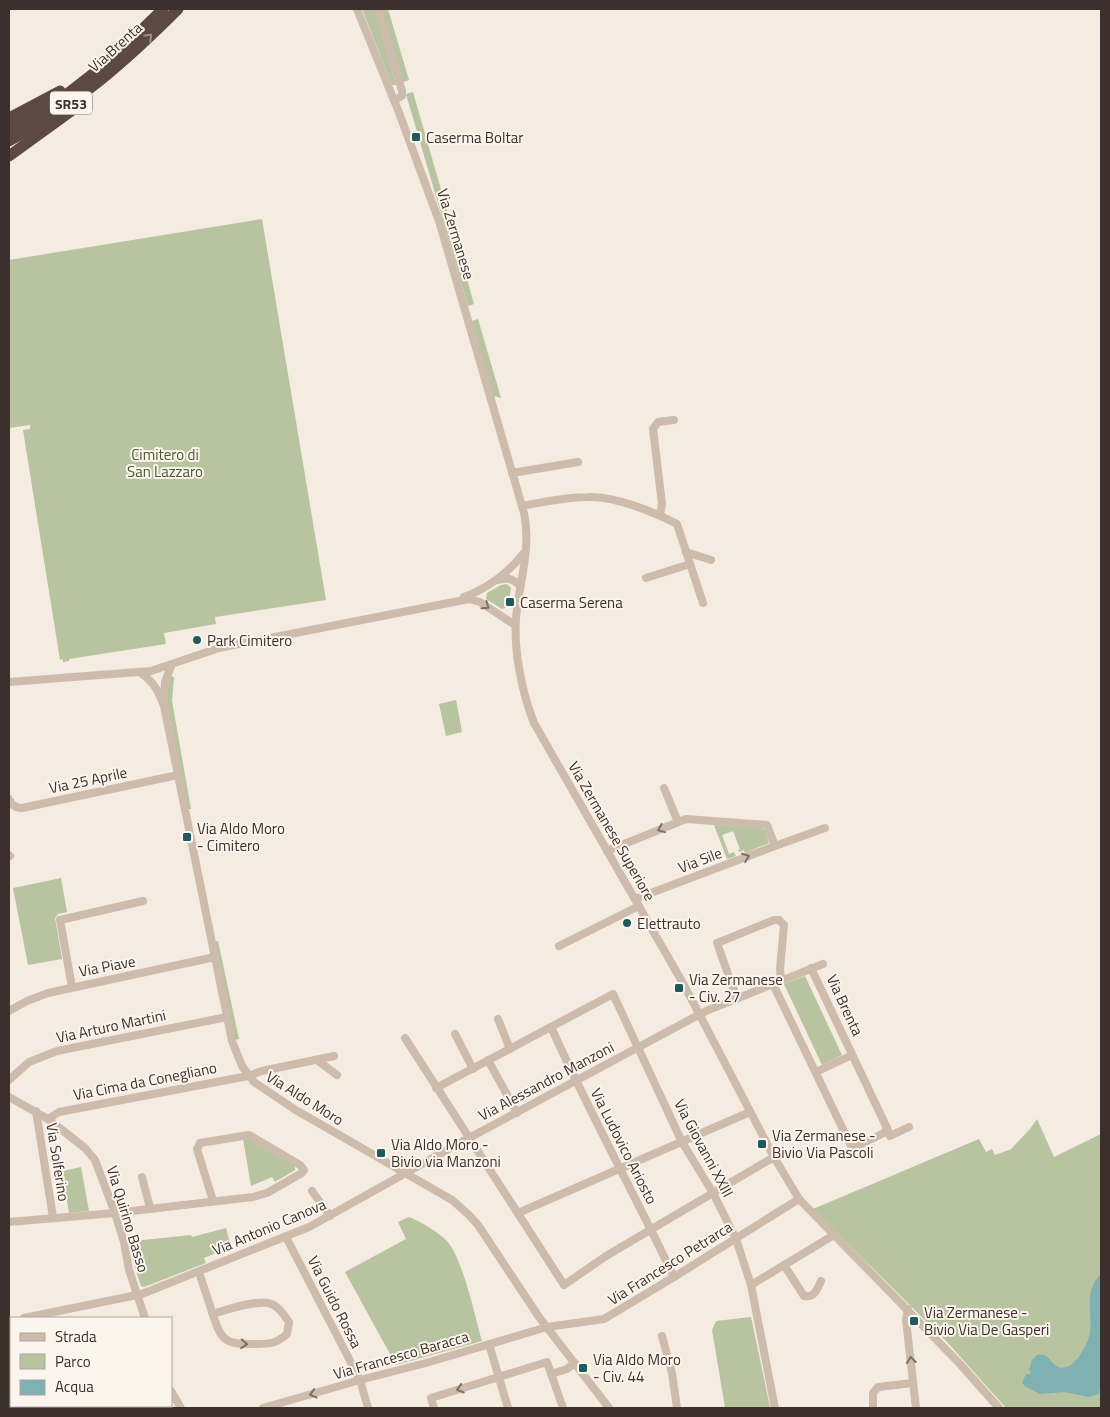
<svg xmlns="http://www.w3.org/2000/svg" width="1110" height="1417" font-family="'Titillium Web',sans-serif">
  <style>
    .green { fill: #b8c4a0 }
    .water { fill: #7fb0b2 }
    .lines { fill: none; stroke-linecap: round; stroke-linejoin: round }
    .minor { stroke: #cdbbac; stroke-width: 8 }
    .highway { stroke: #5c4a42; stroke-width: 11 }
    .oneway { stroke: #9c8e87 }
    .oneway2 { stroke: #7d6f65 }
    .poi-dot { fill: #1f5a5e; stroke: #fbf5ee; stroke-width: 2 }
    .labels { text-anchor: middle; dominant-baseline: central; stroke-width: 4; stroke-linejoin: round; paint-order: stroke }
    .shield { fill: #fbf5ee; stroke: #756b66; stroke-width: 1 }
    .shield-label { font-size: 14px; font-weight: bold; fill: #3b302b }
    .street-label { font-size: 15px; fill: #3b302b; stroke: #fbf5ee }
    .poi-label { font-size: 15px; fill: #3b302b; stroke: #fbf5ee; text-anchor: start }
    .park-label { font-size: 15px; fill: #4a5a2e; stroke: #fbf5ee }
  </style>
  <rect width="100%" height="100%" fill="#f4ebe1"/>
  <g class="green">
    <polygon points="362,9 375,9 396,85 392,85"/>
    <polygon points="381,9 388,9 409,80 403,82"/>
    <polygon points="413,92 474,304 468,306 406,94"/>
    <polygon points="262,219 326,600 215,617 216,624 164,633 166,644 69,659 69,661 63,662 63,659 60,660 23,430 30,429 30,425 9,428 9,260"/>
    <polygon points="478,319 501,398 493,396 472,321"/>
    <polygon points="507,584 511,588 508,607 502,609 486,599 487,593 501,585"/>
    <polygon points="168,675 174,677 172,701 191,809 188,809 167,704"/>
    <polygon points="456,700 462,732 446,736 439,704"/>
    <polygon points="714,825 761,828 765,830 769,843 745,853 744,850 739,852 738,850 740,849 733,831 722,835 729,854 734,852 736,856 727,859"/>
    <polygon points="61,878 67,912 58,914 55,918 62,959 28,965 13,888"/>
    <polygon points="218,941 239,1039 235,1040 215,942"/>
    <polygon points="805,976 842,1055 822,1065 784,984"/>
    <polygon points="1037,1119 1054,1157 1101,1134 1101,1408 1006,1408 948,1343 813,1209 979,1139 986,1152 992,1149 995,1155 1011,1149 1030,1129"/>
    <polygon points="243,1139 249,1139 295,1166 295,1170 275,1182 272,1177 251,1186"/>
    <polygon points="81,1167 89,1211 69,1213 62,1171"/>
    <path d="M409 1217C421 1222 435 1230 445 1239 462 1254 475 1317 482 1341L396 1365 345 1272 406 1239 398 1222Z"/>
    <polygon points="226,1228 231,1247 204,1258 206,1263 144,1287 141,1286 131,1255 131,1252 136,1246 134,1241 191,1235 192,1237"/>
    <polygon points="751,1317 770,1407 725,1408 712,1330 716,1321"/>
  </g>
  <path class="water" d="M1101 1274V1379L1099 1394 1089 1397 1065 1392 1040 1394 1026 1387 1022 1383 1026 1374H1030L1031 1371 1029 1370 1032 1360 1037 1355C1051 1351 1052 1372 1066 1367 1071 1366 1074 1362 1078 1358 1082 1352 1087 1344 1089 1337 1095 1317 1081 1293 1101 1274Z"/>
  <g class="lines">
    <g class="minor">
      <path d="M357 9 398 110 439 221 524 513C531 545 521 577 517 609 512 644 521 690 534 723L684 985 774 1157 799 1199 960 1364 999 1408"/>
      <polyline points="378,9 402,91 402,96 394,100"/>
      <polyline points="512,473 578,462"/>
      <path d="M522 506C543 502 566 497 588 497 615 496 654 512 677 524L703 603"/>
      <polyline points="660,515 662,504 653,429 658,422 674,420"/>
      <polyline points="686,552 711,560"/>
      <polyline points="646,578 690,564"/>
      <path d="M498 580C508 577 514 579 520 586"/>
      <path d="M464 597C487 589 509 572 524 553"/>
      <path d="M139 672C153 680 159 692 164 706L232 1041 242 1066 254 1082 294 1109 452 1200 469 1215 478 1225 539 1317 609 1408"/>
      <polyline points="9,682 151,671 219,648 469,599 480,602 515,625"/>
      <polyline points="164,702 165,682 171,666"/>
      <polyline points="664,788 678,822"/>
      <path d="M9 799C12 805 15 808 22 808L178 775"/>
      <polyline points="775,846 825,828"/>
      <polyline points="607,851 686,819 767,825 775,846 635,899"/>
      <polyline points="9,855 10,856"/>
      <polyline points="559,946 639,906"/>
      <polyline points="773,984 850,1144 857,1146 884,1133 887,1128 811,968"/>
      <polyline points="72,987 60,920 143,901"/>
      <polyline points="737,999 717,943 774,920 779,920 784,925 780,969 781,981"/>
      <polyline points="9,1011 27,1001 48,993 215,957"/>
      <polyline points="498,1019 510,1049"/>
      <path d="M551 1027C589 1112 634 1193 674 1277"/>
      <polyline points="455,1034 473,1069"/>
      <polyline points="405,1038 564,1285 606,1256 774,1157"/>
      <polyline points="317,1060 337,1075"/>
      <polyline points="488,1060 517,1113"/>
      <polyline points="816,1072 852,1055"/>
      <polyline points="9,1080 29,1062 57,1051 227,1017"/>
      <polyline points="436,1088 613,994 682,1142 713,1193 736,1239 751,1285 775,1408"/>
      <polyline points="9,1097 48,1119 85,1148 95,1160 115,1213 124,1242 129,1270 145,1318"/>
      <polyline points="36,1111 53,1217"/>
      <polyline points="48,1119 59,1112 248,1076 262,1071 334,1056"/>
      <polyline points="887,1128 890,1136 909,1127"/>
      <polyline points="142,1177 150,1208"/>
      <polyline points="312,1191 330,1216"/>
      <polyline points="518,1213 750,1112"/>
      <polyline points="9,1222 115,1213 253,1197 267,1193 302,1173 304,1170 300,1165 249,1135 200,1143 197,1149 213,1201"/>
      <polyline points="286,1237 360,1380 368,1408"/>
      <path d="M784 1265 804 1296C815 1298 817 1289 821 1281"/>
      <path d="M199 1272C203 1285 208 1299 212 1312 221 1340 224 1345 255 1344 270 1344 276 1344 287 1334L289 1322C284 1315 278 1305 268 1303 252 1301 228 1309 213 1314"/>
      <polyline points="751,1285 834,1235"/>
      <polyline points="908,1309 906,1320 916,1408"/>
      <polyline points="24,1318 142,1294 309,1227 465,1140 706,1011 823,964"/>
      <polyline points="9,1321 11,1321"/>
      <polyline points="662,1336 672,1373 677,1408"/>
      <polyline points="489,1344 508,1408"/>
      <polyline points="551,1374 567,1369 575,1363"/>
      <polyline points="171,1391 181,1408"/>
      <polyline points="44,1406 45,1408"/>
      <polyline points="84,1406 84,1408"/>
      <polyline points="263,1408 360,1380 426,1363 547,1327 604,1319 674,1277 799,1199"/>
      <polyline points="434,1408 431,1398 547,1362 563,1408"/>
      <polyline points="873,1408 873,1393 878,1387 913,1383"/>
    </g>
    <g class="highway">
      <polyline points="9,118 60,91"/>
      <path d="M9 130C68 100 116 56 163 9"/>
      <path d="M9 141C74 107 127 60 178 9"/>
      <polyline points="9,156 78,106"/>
    </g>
  </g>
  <defs><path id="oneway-chevron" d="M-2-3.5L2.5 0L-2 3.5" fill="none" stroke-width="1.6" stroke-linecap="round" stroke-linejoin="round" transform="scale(1.25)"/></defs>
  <use class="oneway" href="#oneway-chevron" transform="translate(149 37) rotate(-44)"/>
  <g class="oneway2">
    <use href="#oneway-chevron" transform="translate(486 606) rotate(34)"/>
    <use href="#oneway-chevron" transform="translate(661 829) rotate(158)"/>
    <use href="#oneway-chevron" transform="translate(746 857) rotate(-21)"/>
    <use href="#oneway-chevron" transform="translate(244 1344) rotate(4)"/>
    <use href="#oneway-chevron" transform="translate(911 1360) rotate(-97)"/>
    <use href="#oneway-chevron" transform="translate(460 1389) rotate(163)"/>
    <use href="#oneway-chevron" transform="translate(313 1394) rotate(164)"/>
  </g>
  <g class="poi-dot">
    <rect x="411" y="132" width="10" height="10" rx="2.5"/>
    <rect x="505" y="597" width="10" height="10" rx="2.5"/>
    <circle cx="197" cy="640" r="5"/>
    <rect x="182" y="832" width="10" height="10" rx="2.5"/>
    <circle cx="627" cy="923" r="5"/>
    <rect x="674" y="983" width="10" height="10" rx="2.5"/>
    <rect x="757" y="1139" width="10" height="10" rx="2.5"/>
    <rect x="376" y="1148" width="10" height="10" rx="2.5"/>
    <rect x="909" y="1316" width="10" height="10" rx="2.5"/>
    <rect x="578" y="1363" width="10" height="10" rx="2.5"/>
  </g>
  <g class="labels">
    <rect class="shield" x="50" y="91.5" width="42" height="23" rx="4"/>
    <g class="shield-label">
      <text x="71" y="103">SR53</text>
    </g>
    <g class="street-label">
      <text transform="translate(115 47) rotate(-42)">Via Brenta</text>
      <text transform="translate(456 234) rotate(73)">Via Zermanese</text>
      <text transform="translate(88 780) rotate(-12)">Via 25 Aprile</text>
      <text transform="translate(612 831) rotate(60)">Via Zermanese Superiore</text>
      <text transform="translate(700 860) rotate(-21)">Via Sile</text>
      <text transform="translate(107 966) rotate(-11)">Via Piave</text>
      <text transform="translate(845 1005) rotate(65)">Via Brenta</text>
      <text transform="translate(111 1026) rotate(-12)">Via Arturo Martini</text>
      <text transform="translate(145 1081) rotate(-11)">Via Cima da Conegliano</text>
      <text transform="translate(546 1081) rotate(-28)">Via Alessandro Manzoni</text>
      <text transform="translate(305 1098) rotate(32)">Via Aldo Moro</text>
      <text transform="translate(624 1146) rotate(63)">Via Ludovico Ariosto</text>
      <text transform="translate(704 1148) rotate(62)">Via Giovanni XXIII</text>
      <text transform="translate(58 1162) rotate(81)">Via Solferino</text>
      <text transform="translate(128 1219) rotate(73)">Via Quirino Basso</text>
      <text transform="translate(269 1227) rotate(-23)">Via Antonio Canova</text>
      <text transform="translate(670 1263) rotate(-32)">Via Francesco Petrarca</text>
      <text transform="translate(335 1302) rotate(63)">Via Guido Rossa</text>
      <text transform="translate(401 1355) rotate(-16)">Via Francesco Baracca</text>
    </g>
    <g class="poi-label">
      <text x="426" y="137">Caserma Boltar</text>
      <text x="520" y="602">Caserma Serena</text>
      <text x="207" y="640">Park Cimitero</text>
      <text x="197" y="828">Via Aldo Moro<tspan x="197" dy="17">- Cimitero</tspan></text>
      <text x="637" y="923">Elettrauto</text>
      <text x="689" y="979">Via Zermanese<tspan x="689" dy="17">- Civ. 27</tspan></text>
      <text x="772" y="1135">Via Zermanese -<tspan x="772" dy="17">Bivio Via Pascoli</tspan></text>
      <text x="391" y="1144">Via Aldo Moro -<tspan x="391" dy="17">Bivio via Manzoni</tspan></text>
      <text x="924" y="1312">Via Zermanese -<tspan x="924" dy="17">Bivio Via De Gasperi</tspan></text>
      <text x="593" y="1359">Via Aldo Moro<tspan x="593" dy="17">- Civ. 44</tspan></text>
    </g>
    <g class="park-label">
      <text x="165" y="454">Cimitero di<tspan x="165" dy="17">San Lazzaro</tspan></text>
    </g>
  </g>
  <rect width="1110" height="1417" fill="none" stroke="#3b302b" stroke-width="20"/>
  <rect x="10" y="1317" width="162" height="90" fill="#fbf5ee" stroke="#aea6a0"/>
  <rect x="20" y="1333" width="25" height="8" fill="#cdbbac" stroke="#aea6a0"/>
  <text x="55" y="1342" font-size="15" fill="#3b302b">Strada</text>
  <rect x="20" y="1354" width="25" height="15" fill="#b8c4a0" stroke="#aea6a0"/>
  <text x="55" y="1367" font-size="15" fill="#3b302b">Parco</text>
  <rect x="20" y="1380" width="25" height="15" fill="#7fb0b2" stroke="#aea6a0"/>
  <text x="55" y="1392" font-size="15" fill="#3b302b">Acqua</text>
</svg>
